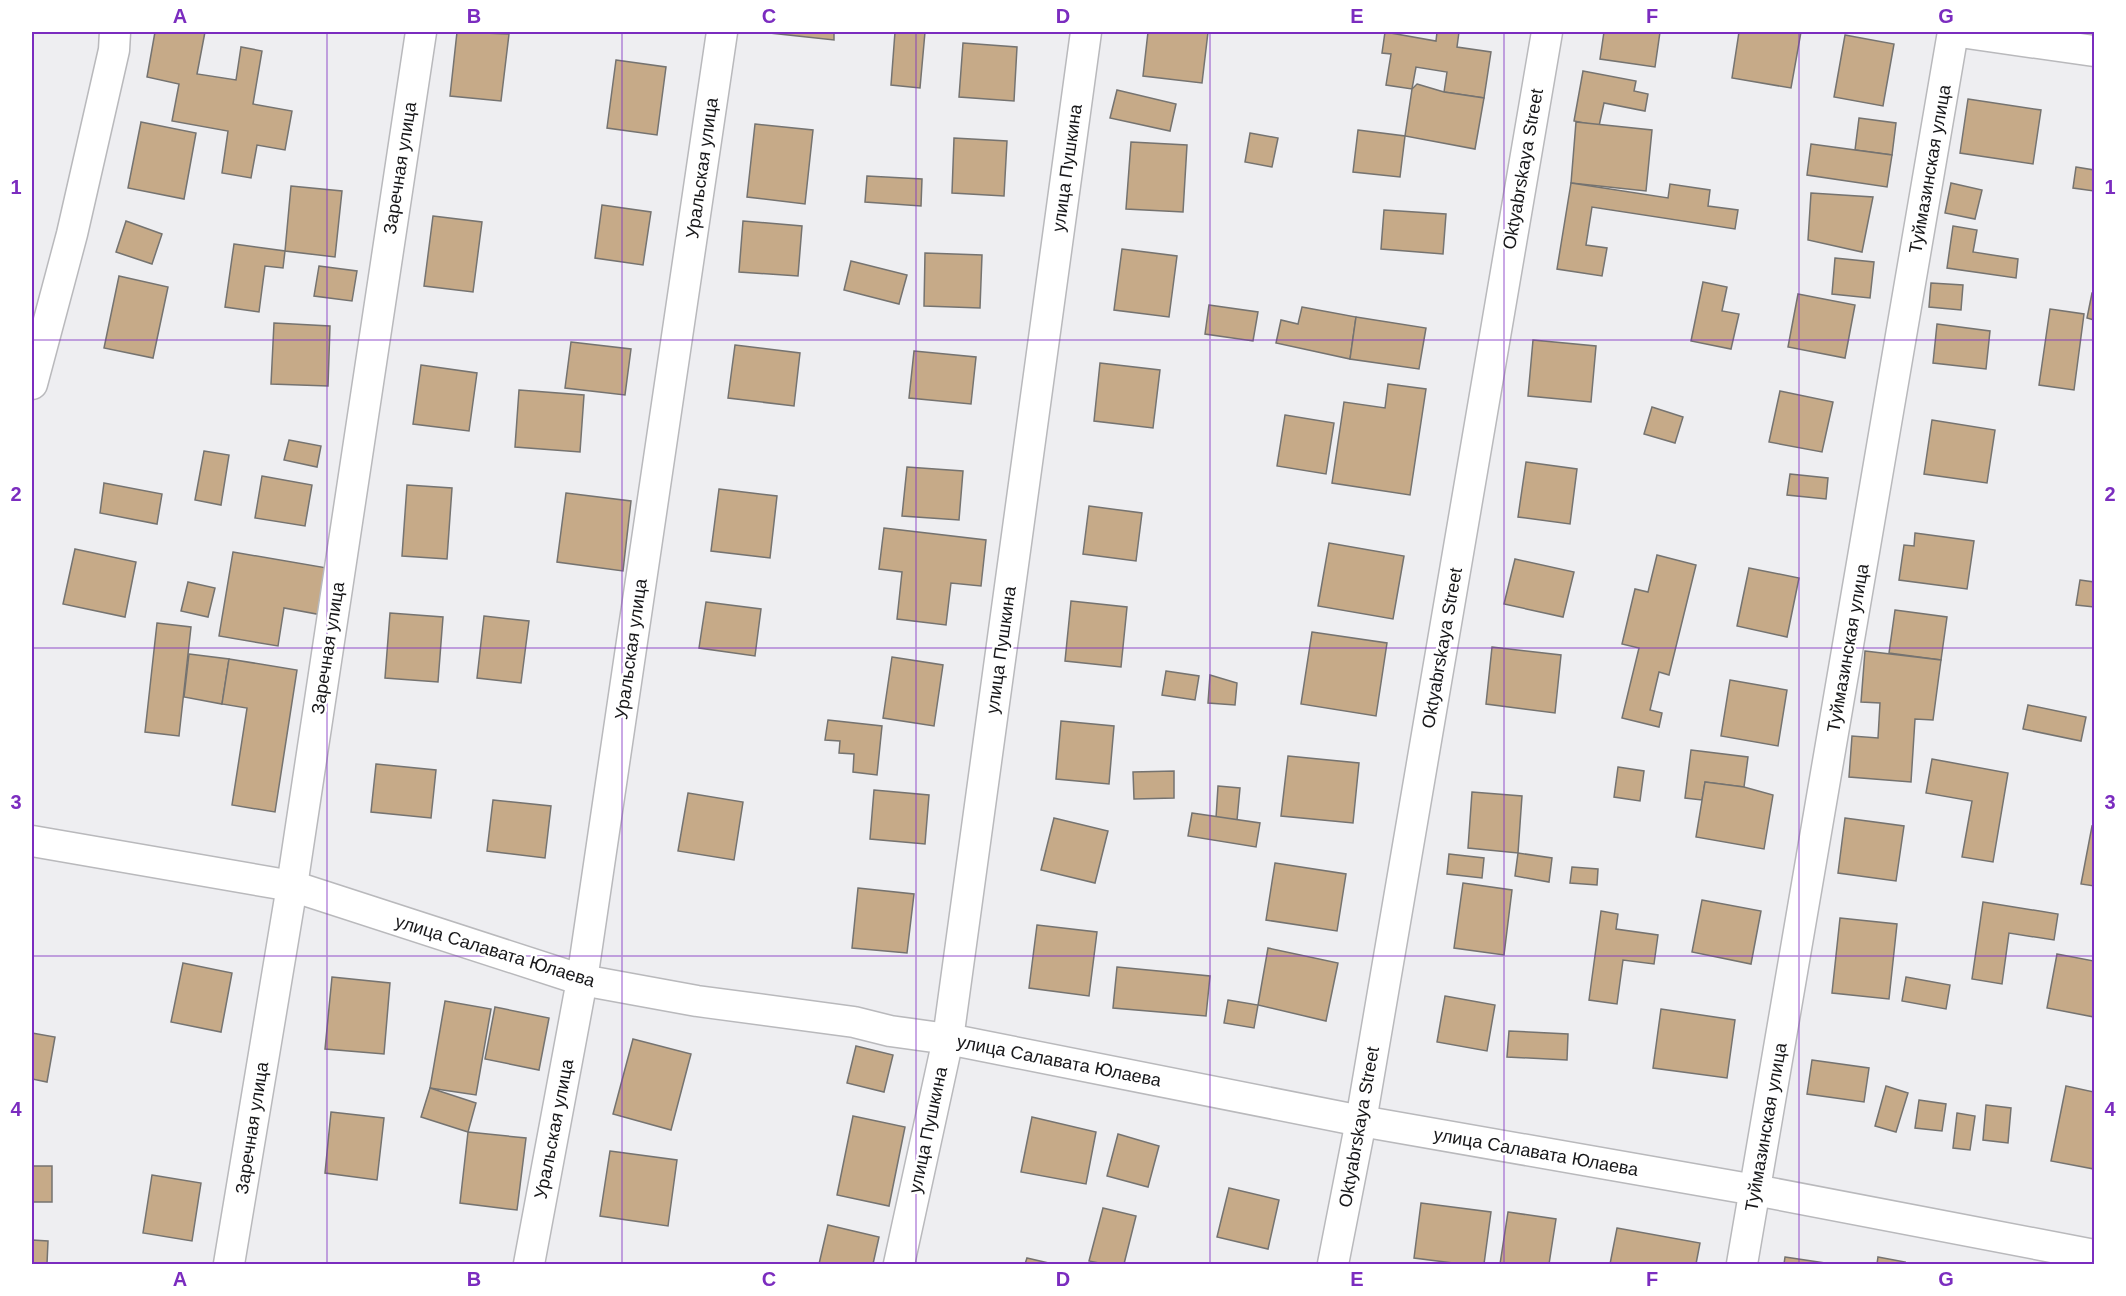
<svg xmlns="http://www.w3.org/2000/svg" width="2126" height="1296" font-family="Arial,sans-serif">
  <style>
    .building { fill: #c6aa88; stroke: #757370; stroke-width: 1.5 }
    .lines { fill: none; stroke-linecap: round; stroke-linejoin: round }
    .minor-casing { stroke: #b9b9bc; stroke-width: 33 }
    .minor { stroke: #fff; stroke-width: 30 }
    .grid { fill: none; stroke: #7b2cbf; stroke-width: 1.5; stroke-opacity: 0.55 }
    .labels { text-anchor: middle; dominant-baseline: central; stroke-width: 5; stroke-linejoin: round; paint-order: stroke }
    .street-label { font-size: 18px; fill: #171719; stroke: #fff }
    .neatline { fill: none; stroke: #7b2cbf; stroke-width: 2 }
    .grid-label { font-size: 20px; text-anchor: middle; font-weight: bold; fill: #7b2cbf }
  </style>
  <rect width="100%" height="100%" fill="#eeeef1"/>
  <g class="building">
    <polygon points="155,32 205,32 197,74 236,80 241,47 262,51 253,104 292,111 285,150 257,145 251,178 222,173 228,131 172,121 179,84 147,77"/>
    <polygon points="457,32 509,34 501,101 450,96"/>
    <polygon points="770,32 834,32 834,40 770,33"/>
    <polygon points="895,32 925,32 920,88 891,85"/>
    <polygon points="1148,32 1208,32 1202,83 1143,76"/>
    <polygon points="1385,32 1436,41 1437,32 1459,32 1457,47 1491,52 1484,98 1444,92 1447,72 1416,67 1412,89 1386,85 1391,54 1382,53"/>
    <polygon points="1604,32 1660,32 1655,67 1600,59"/>
    <polygon points="1739,32 1801,32 1791,88 1732,78"/>
    <polygon points="1845,35 1894,44 1883,106 1834,97"/>
    <polygon points="963,43 1017,47 1014,101 959,97"/>
    <polygon points="616,60 666,67 657,135 607,128"/>
    <polygon points="1583,71 1636,81 1634,91 1648,94 1645,111 1604,103 1599,126 1574,121"/>
    <polygon points="1417,84 1444,92 1484,98 1475,149 1405,136 1412,89"/>
    <polygon points="1117,90 1176,104 1170,131 1110,118"/>
    <polygon points="1968,99 2041,110 2033,164 1960,153"/>
    <polygon points="1859,118 1896,123 1892,155 1855,150"/>
    <polygon points="141,122 196,133 184,199 128,188"/>
    <polygon points="1576,122 1652,130 1646,191 1571,183"/>
    <polygon points="755,124 813,130 805,204 747,197"/>
    <polygon points="1358,130 1405,136 1400,177 1353,172"/>
    <polygon points="1250,133 1278,138 1272,167 1245,162"/>
    <polygon points="954,138 1007,141 1004,196 952,193"/>
    <polygon points="1131,142 1187,145 1183,212 1126,209"/>
    <polygon points="1811,144 1892,155 1887,187 1807,175"/>
    <polygon points="2076,167 2094,170 2094,191 2073,188"/>
    <polygon points="867,176 922,179 921,206 865,202"/>
    <polygon points="1571,183 1668,198 1670,184 1710,190 1708,206 1738,210 1735,229 1592,207 1586,245 1607,248 1602,276 1557,269"/>
    <polygon points="1951,183 1982,190 1975,219 1945,213"/>
    <polygon points="291,186 342,191 335,257 285,251"/>
    <polygon points="1811,193 1873,197 1862,252 1808,240"/>
    <polygon points="602,205 651,212 643,265 595,258"/>
    <polygon points="1384,210 1446,214 1443,254 1381,249"/>
    <polygon points="433,216 482,222 473,292 424,286"/>
    <polygon points="126,221 162,234 152,264 116,252"/>
    <polygon points="743,221 802,226 798,276 739,272"/>
    <polygon points="1953,226 1977,230 1973,252 2018,259 2016,278 1947,268"/>
    <polygon points="234,244 285,251 283,268 265,266 259,312 225,307"/>
    <polygon points="1122,249 1177,256 1169,317 1114,310"/>
    <polygon points="925,253 982,255 980,308 924,306"/>
    <polygon points="1835,258 1874,262 1870,298 1832,294"/>
    <polygon points="851,261 907,275 899,304 844,290"/>
    <polygon points="319,266 357,271 352,301 314,296"/>
    <polygon points="119,276 168,287 153,358 104,348"/>
    <polygon points="1703,282 1727,287 1722,311 1739,314 1731,349 1691,341"/>
    <polygon points="1931,283 1963,285 1961,310 1929,307"/>
    <polygon points="2092,293 2094,293 2094,320 2087,318"/>
    <polygon points="1798,294 1855,305 1845,358 1788,347"/>
    <polygon points="1209,305 1258,312 1253,341 1205,334"/>
    <polygon points="1302,307 1356,317 1350,359 1276,343 1281,320 1298,324"/>
    <polygon points="2050,309 2084,314 2074,390 2039,385"/>
    <polygon points="1356,317 1426,328 1419,369 1350,359"/>
    <polygon points="274,323 330,326 328,386 271,384"/>
    <polygon points="1937,324 1990,331 1986,369 1933,363"/>
    <polygon points="1533,340 1596,346 1591,402 1528,396"/>
    <polygon points="571,342 631,349 625,395 565,388"/>
    <polygon points="735,345 800,353 794,406 728,398"/>
    <polygon points="914,351 976,357 971,404 909,398"/>
    <polygon points="1100,363 1160,370 1153,428 1094,421"/>
    <polygon points="421,365 477,373 469,431 413,424"/>
    <polygon points="1388,384 1426,389 1410,495 1332,483 1344,402 1385,408"/>
    <polygon points="519,390 584,395 580,452 515,447"/>
    <polygon points="1780,391 1833,402 1822,452 1769,442"/>
    <polygon points="1652,407 1683,417 1675,443 1644,434"/>
    <polygon points="1285,415 1334,423 1326,474 1277,466"/>
    <polygon points="1932,420 1995,430 1987,483 1924,474"/>
    <polygon points="289,440 321,446 317,467 284,460"/>
    <polygon points="204,451 229,455 221,505 195,500"/>
    <polygon points="1526,462 1577,469 1570,524 1518,517"/>
    <polygon points="907,467 963,471 959,520 902,516"/>
    <polygon points="1790,474 1828,478 1826,499 1787,495"/>
    <polygon points="262,476 312,485 305,526 255,518"/>
    <polygon points="104,483 162,494 157,524 100,513"/>
    <polygon points="407,485 452,488 447,559 402,556"/>
    <polygon points="719,489 777,496 770,558 711,551"/>
    <polygon points="566,493 631,501 623,571 557,562"/>
    <polygon points="1089,506 1142,513 1136,561 1083,554"/>
    <polygon points="884,528 986,540 981,586 951,583 946,625 897,619 902,572 879,569"/>
    <polygon points="1915,533 1974,541 1967,589 1899,580 1904,545 1914,546"/>
    <polygon points="1329,543 1404,556 1393,619 1318,606"/>
    <polygon points="75,549 136,562 125,617 63,604"/>
    <polygon points="233,552 327,568 322,615 284,608 278,646 219,636"/>
    <polygon points="1657,555 1696,565 1669,675 1659,672 1650,710 1662,713 1659,727 1622,718 1639,648 1622,644 1635,589 1648,592"/>
    <polygon points="1515,559 1574,572 1563,617 1504,604"/>
    <polygon points="1749,568 1799,578 1787,637 1737,626"/>
    <polygon points="2080,580 2094,582 2094,607 2076,605"/>
    <polygon points="188,582 215,588 208,617 181,611"/>
    <polygon points="1071,601 1127,607 1121,667 1065,661"/>
    <polygon points="706,602 761,609 755,656 699,648"/>
    <polygon points="1895,610 1947,617 1941,660 1889,653"/>
    <polygon points="390,613 443,617 438,682 385,678"/>
    <polygon points="484,616 529,621 521,683 477,678"/>
    <polygon points="157,623 191,627 179,736 145,732"/>
    <polygon points="1312,632 1387,643 1376,716 1301,704"/>
    <polygon points="1492,647 1561,655 1555,713 1486,704"/>
    <polygon points="1865,651 1941,660 1933,720 1915,719 1911,782 1849,777 1852,736 1878,738 1880,703 1861,702"/>
    <polygon points="189,654 229,659 222,704 184,697"/>
    <polygon points="892,657 943,665 934,726 883,718"/>
    <polygon points="229,659 297,670 275,812 232,805 247,708 222,704"/>
    <polygon points="1166,671 1199,676 1195,700 1162,695"/>
    <polygon points="1210,675 1237,683 1235,705 1208,703"/>
    <polygon points="1730,680 1787,690 1778,746 1721,736"/>
    <polygon points="2028,705 2086,717 2081,741 2023,729"/>
    <polygon points="828,720 882,726 877,775 853,772 854,754 839,753 840,741 825,740"/>
    <polygon points="1061,721 1114,726 1109,784 1056,779"/>
    <polygon points="1691,750 1748,757 1744,787 1705,782 1702,800 1685,798"/>
    <polygon points="1288,756 1359,763 1353,823 1281,816"/>
    <polygon points="1932,759 2008,773 1993,862 1962,857 1972,801 1926,793"/>
    <polygon points="376,764 436,770 431,818 371,812"/>
    <polygon points="1618,767 1644,771 1640,801 1614,797"/>
    <polygon points="1174,771 1174,798 1134,799 1133,772"/>
    <polygon points="1705,782 1744,787 1773,795 1764,849 1696,837"/>
    <polygon points="1218,786 1240,788 1237,820 1216,818"/>
    <polygon points="874,790 929,795 925,844 870,839"/>
    <polygon points="1472,792 1522,796 1518,853 1468,848"/>
    <polygon points="688,793 743,802 734,860 678,851"/>
    <polygon points="493,800 551,806 545,858 487,851"/>
    <polygon points="1192,813 1260,823 1256,847 1188,836"/>
    <polygon points="1054,818 1108,831 1095,883 1041,870"/>
    <polygon points="1845,818 1904,826 1896,881 1838,873"/>
    <polygon points="2092,826 2094,827 2094,886 2081,884"/>
    <polygon points="1518,853 1552,858 1549,882 1515,876"/>
    <polygon points="1449,854 1484,858 1482,878 1447,874"/>
    <polygon points="1275,863 1346,874 1337,931 1266,920"/>
    <polygon points="1572,867 1598,869 1597,885 1570,883"/>
    <polygon points="1463,883 1512,890 1504,955 1454,948"/>
    <polygon points="858,888 914,894 907,953 852,948"/>
    <polygon points="1702,900 1761,911 1751,964 1692,952"/>
    <polygon points="1983,902 2058,914 2054,940 2009,933 2002,984 1972,979"/>
    <polygon points="1601,911 1618,914 1616,929 1658,935 1654,964 1623,960 1617,1004 1589,1000"/>
    <polygon points="1840,918 1897,924 1889,999 1832,993"/>
    <polygon points="1037,925 1097,932 1089,996 1029,988"/>
    <polygon points="1268,948 1338,963 1326,1021 1258,1005"/>
    <polygon points="2057,954 2094,961 2094,1017 2047,1008"/>
    <polygon points="183,963 232,973 221,1032 171,1022"/>
    <polygon points="1117,967 1210,976 1206,1016 1113,1008"/>
    <polygon points="332,977 390,983 384,1054 325,1049"/>
    <polygon points="1906,977 1950,985 1946,1009 1902,1001"/>
    <polygon points="1445,996 1495,1005 1487,1051 1437,1042"/>
    <polygon points="1228,1000 1258,1005 1254,1028 1224,1023"/>
    <polygon points="445,1001 491,1009 476,1095 430,1088"/>
    <polygon points="495,1007 549,1018 539,1070 485,1059"/>
    <polygon points="1661,1009 1735,1020 1727,1078 1653,1068"/>
    <polygon points="1509,1031 1568,1034 1567,1060 1507,1057"/>
    <polygon points="32,1033 55,1037 47,1082 32,1079"/>
    <polygon points="633,1039 691,1054 671,1130 613,1114"/>
    <polygon points="856,1046 893,1055 884,1092 847,1083"/>
    <polygon points="1812,1060 1869,1068 1864,1102 1807,1094"/>
    <polygon points="1886,1086 1908,1093 1896,1132 1875,1126"/>
    <polygon points="2066,1086 2094,1092 2094,1169 2051,1161"/>
    <polygon points="430,1088 476,1103 468,1132 421,1117"/>
    <polygon points="1919,1100 1946,1104 1942,1131 1915,1128"/>
    <polygon points="1986,1105 2011,1108 2008,1143 1983,1140"/>
    <polygon points="331,1112 384,1118 377,1180 325,1173"/>
    <polygon points="1957,1113 1975,1116 1970,1150 1953,1148"/>
    <polygon points="853,1116 905,1127 889,1206 837,1195"/>
    <polygon points="1032,1117 1096,1132 1086,1184 1021,1172"/>
    <polygon points="468,1132 526,1138 517,1210 460,1203"/>
    <polygon points="1118,1134 1159,1146 1148,1187 1107,1176"/>
    <polygon points="610,1151 677,1160 668,1226 600,1216"/>
    <rect x="32" y="1166" width="20" height="36"/>
    <polygon points="152,1175 201,1183 192,1241 143,1233"/>
    <polygon points="1229,1188 1279,1200 1268,1249 1217,1237"/>
    <polygon points="1421,1203 1491,1212 1484,1264 1461,1264 1414,1258"/>
    <polygon points="1103,1208 1136,1216 1124,1264 1104,1264 1089,1261"/>
    <polygon points="1508,1212 1556,1219 1549,1264 1500,1264"/>
    <polygon points="828,1225 879,1237 873,1264 819,1264"/>
    <polygon points="1617,1228 1700,1243 1696,1264 1610,1264"/>
    <polygon points="32,1240 48,1241 47,1264 32,1264"/>
    <polygon points="1785,1257 1832,1264 1784,1264"/>
    <polygon points="1878,1257 1905,1262 1904,1264 1877,1264"/>
    <polygon points="1027,1258 1053,1264 1025,1264"/>
  </g>
  <g class="lines">
    <g class="minor-casing">
      <g id="minor">
        <polyline points="1960,32 2094,51"/>
        <polyline points="32,384 72,234 114,50 115,32"/>
        <polyline points="32,841 292,886 582,980 697,1001 854,1022 890,1031 948,1039 1361,1121 1755,1190 2094,1255"/>
        <polyline points="229,1264 292,886 421,32"/>
        <polyline points="529,1264 582,980 722,32"/>
        <polyline points="899,1264 948,1039 1086,32"/>
        <polyline points="1333,1264 1361,1121 1547,32"/>
        <polyline points="1742,1264 1953,32"/>
      </g>
    </g>
    <use href="#minor" class="minor"/>
  </g>
  <path class="grid" d="M327 32V1264M622 32V1264M916 32V1264M1210 32V1264M1504 32V1264M1799 32V1264M32 340H2094M32 648H2094M32 956H2094"/>
  <g class="labels">
    <g class="street-label">
      <text transform="translate(400 168) rotate(-81)">Заречная улица</text>
      <text transform="translate(702 168) rotate(-82)">Уральская улица</text>
      <text transform="translate(1067 168) rotate(-82)">улица Пушкина</text>
      <text transform="translate(1523 169) rotate(-80)">Oktyabrskaya Street</text>
      <text transform="translate(1930 169) rotate(-80)">Туймазинская улица</text>
      <text transform="translate(328 648) rotate(-81)">Заречная улица</text>
      <text transform="translate(1442 648) rotate(-80)">Oktyabrskaya Street</text>
      <text transform="translate(1848 648) rotate(-80)">Туймазинская улица</text>
      <text transform="translate(631 649) rotate(-82)">Уральская улица</text>
      <text transform="translate(1001 650) rotate(-82)">улица Пушкина</text>
      <text transform="translate(495 951) rotate(17)">улица Салавата Юлаева</text>
      <text transform="translate(1059 1061) rotate(11)">улица Салавата Юлаева</text>
      <text transform="translate(1359 1127) rotate(-80)">Oktyabrskaya Street</text>
      <text transform="translate(1766 1127) rotate(-80)">Туймазинская улица</text>
      <text transform="translate(252 1128) rotate(-81)">Заречная улица</text>
      <text transform="translate(554 1129) rotate(-79)">Уральская улица</text>
      <text transform="translate(928 1130) rotate(-78)">улица Пушкина</text>
      <text transform="translate(1536 1152) rotate(10)">улица Салавата Юлаева</text>
    </g>
  </g>
  <rect width="2126" height="1296" fill="none" stroke="#ffffff" stroke-width="66"/>
  <rect x="33" y="33" width="2060" height="1230" class="neatline"/>
  <g class="grid-label">
    <text x="180" y="23">A</text>
    <text x="474" y="23">B</text>
    <text x="769" y="23">C</text>
    <text x="1063" y="23">D</text>
    <text x="1357" y="23">E</text>
    <text x="1652" y="23">F</text>
    <text x="1946" y="23">G</text>
    <text x="16" y="194">1</text>
    <text x="2110" y="194">1</text>
    <text x="16" y="501">2</text>
    <text x="2110" y="501">2</text>
    <text x="16" y="809">3</text>
    <text x="2110" y="809">3</text>
    <text x="16" y="1116">4</text>
    <text x="2110" y="1116">4</text>
    <text x="180" y="1286">A</text>
    <text x="474" y="1286">B</text>
    <text x="769" y="1286">C</text>
    <text x="1063" y="1286">D</text>
    <text x="1357" y="1286">E</text>
    <text x="1652" y="1286">F</text>
    <text x="1946" y="1286">G</text>
  </g>
</svg>
